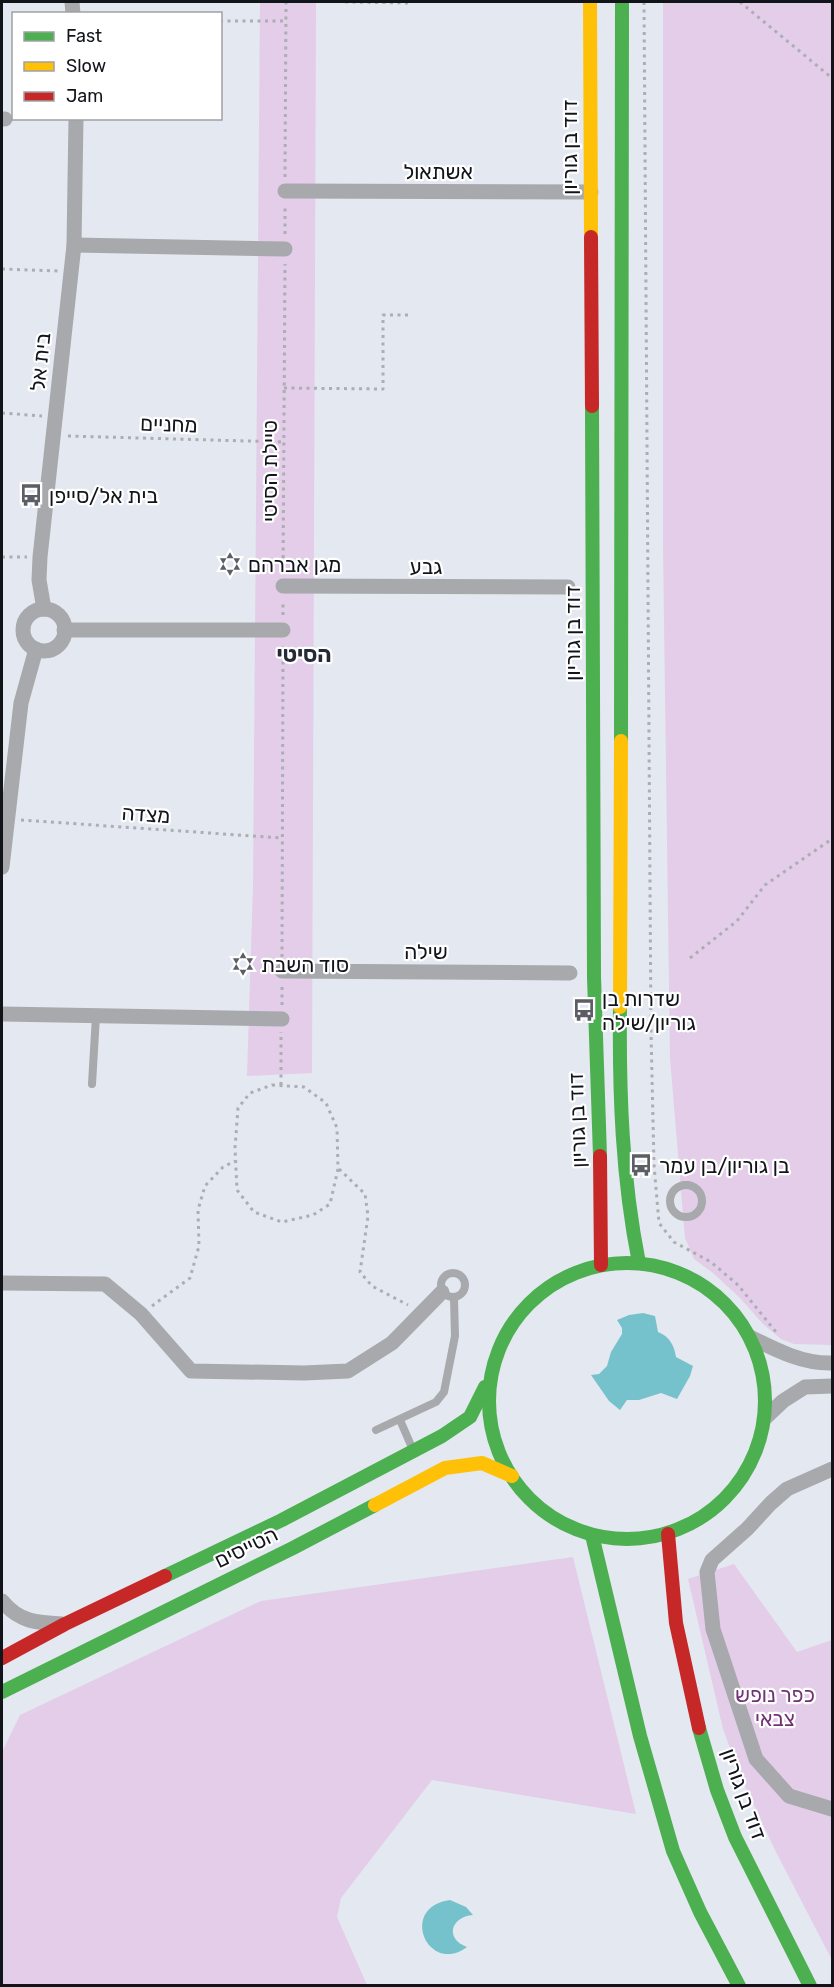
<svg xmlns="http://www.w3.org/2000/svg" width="834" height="1987" font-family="Rubik,Heebo,sans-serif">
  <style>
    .green { fill: #e3cde9 }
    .water { fill: #75c2cc }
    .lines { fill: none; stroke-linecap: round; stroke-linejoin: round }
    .path { stroke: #abaeb2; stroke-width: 3; stroke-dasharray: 3 4.5; stroke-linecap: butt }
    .lane { stroke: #a7a9ac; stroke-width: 8 }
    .street { stroke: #a7a9ac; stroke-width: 15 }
    .fast { stroke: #4caf50; stroke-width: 14 }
    .slow { stroke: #ffc107; stroke-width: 14 }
    .jam { stroke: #c62828; stroke-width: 14 }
    .labels { text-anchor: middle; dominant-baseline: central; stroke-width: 4.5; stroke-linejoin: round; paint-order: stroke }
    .street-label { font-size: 21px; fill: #111419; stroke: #fff }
    .poi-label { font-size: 21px; fill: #111419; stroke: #fff; text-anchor: start }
    .park-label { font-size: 21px; fill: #723276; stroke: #fff }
    .neighbourhood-label { font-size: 22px; font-weight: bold; fill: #252b36; stroke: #fff }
  </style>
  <rect width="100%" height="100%" fill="#e4e8f0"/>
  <g class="green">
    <polygon points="260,2 316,2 312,1073 247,1076 253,887"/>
    <polygon points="663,2 832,2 832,1345 794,1344 781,1339 763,1324 740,1298 713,1273 694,1259 685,1238 670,1058 663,547"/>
    <polygon points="573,1557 636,1814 432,1780 341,1898 337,1917 367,1985 2,1985 2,1752 20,1715 261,1601"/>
    <polygon points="734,1564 797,1652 832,1640 832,1960 776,1852 741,1778 723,1729 688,1579"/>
  </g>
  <g class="water">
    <path d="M643 1313 655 1316 658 1332C670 1337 674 1345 676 1357L693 1366 690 1376 677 1399 661 1393 639 1400H627L620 1410 609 1401 591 1375 599 1374 607 1366 611 1352 622 1334V1328L617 1320 629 1315Z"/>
    <path d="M450 1900 466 1907 473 1915C450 1917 445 1939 467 1947 428 1976 398 1907 450 1900Z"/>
  </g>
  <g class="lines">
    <g class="path">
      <polyline points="345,2 411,3 411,2"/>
      <polyline points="644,2 651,1032 654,1165 659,1223 674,1242 711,1262 738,1285 776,1332"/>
      <polyline points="740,2 832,78"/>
      <polyline points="220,21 285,21"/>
      <polyline points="285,177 286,2"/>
      <polyline points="285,234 285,204"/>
      <polyline points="2,269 58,271"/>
      <polyline points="284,388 383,389 383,315 409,315"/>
      <polyline points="2,413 42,416"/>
      <polyline points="68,436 283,442"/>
      <polyline points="2,557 27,557"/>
      <polyline points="283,573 285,264"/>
      <polyline points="283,615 283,600"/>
      <polyline points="21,820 282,838"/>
      <polyline points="282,957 283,645"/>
      <polyline points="690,958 737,921 765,885 832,839"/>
      <polyline points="282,1005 282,984"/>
      <polygon points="272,1085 304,1087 326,1103 337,1128 338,1169 330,1204 313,1215 282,1222 254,1212 237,1190 235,1148 238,1108 250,1093"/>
      <polyline points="281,1085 281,1032"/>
      <polyline points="339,1169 365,1194 368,1216 360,1272 372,1286 408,1305"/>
      <polyline points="152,1306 190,1278 199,1246 198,1210 205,1186 223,1167 235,1161"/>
    </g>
    <g class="lane">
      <polyline points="92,1084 96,1016"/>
      <circle cx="686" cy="1201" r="16"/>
      <circle cx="453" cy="1285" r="12"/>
      <polyline points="400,1420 413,1450"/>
      <polyline points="376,1430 436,1402 444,1392 455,1336 454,1298"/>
    </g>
    <g class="street">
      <polyline points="72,2 73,14"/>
      <polyline points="2,119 5,119"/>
      <polyline points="285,191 591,192"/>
      <polyline points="74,245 285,249"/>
      <polyline points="283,586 568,587"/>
      <polyline points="44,609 39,580 40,557 74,245 76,118"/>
      <circle cx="44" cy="630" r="21"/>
      <polyline points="64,630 283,630"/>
      <polyline points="2,867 21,703 36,649"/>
      <polyline points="282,971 570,973"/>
      <polyline points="2,1014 282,1019"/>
      <polyline points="2,1283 105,1284 141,1314 191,1371 304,1373 348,1371 392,1343 442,1292"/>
      <path d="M750 1337C776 1350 803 1364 832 1363"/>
      <polyline points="765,1418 783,1401 805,1387 832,1386"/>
      <polyline points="832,1469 787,1489 771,1503 747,1529 712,1560 707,1572 713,1629 756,1759 789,1796 832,1809"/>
      <path d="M2 1601C19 1622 37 1623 62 1624"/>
    </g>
    <g class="fast">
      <polyline points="592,406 594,977 600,1156"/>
      <polyline points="621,741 622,2"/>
      <path d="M620 1007C619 1093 622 1178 639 1263"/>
      <circle cx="627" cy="1401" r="138"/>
      <polyline points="592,1535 640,1736 673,1851 700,1912 739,1986"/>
      <polyline points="165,1576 282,1520 442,1436 470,1417 485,1387"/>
      <polyline points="2,1692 293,1548 375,1505"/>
      <polyline points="699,1728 717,1790 735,1837 810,1986"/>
    </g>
    <g class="slow">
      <polyline points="590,2 591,237"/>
      <polyline points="620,1007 621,741"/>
      <polyline points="375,1505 445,1468 482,1463 512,1476"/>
    </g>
    <g class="jam">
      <polyline points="591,237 592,406"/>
      <polyline points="600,1156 601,1265"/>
      <polyline points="668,1534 676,1623 699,1728"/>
      <polyline points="2,1658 65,1624 165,1576"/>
    </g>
  </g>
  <defs>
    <g id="bus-bare" transform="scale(1.8)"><path d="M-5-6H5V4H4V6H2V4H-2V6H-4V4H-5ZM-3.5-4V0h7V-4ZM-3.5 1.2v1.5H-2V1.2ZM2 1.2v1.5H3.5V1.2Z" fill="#5b5e64" stroke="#fff" stroke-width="2.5" paint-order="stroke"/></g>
    <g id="synagogue-bare" transform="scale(1.8)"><path d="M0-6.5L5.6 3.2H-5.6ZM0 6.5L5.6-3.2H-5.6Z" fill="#5b5e64" stroke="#fff" stroke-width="2.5" paint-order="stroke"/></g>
  </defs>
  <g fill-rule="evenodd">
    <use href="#bus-bare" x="31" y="495"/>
    <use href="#synagogue-bare" x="230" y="564"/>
    <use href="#synagogue-bare" x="243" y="964"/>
    <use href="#bus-bare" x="584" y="1010"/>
    <use href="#bus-bare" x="641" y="1165"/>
  </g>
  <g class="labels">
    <g class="street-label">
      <text transform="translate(569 147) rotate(-90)">דוד בן גוריון</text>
      <text x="438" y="171">אשתאול</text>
      <text transform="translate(40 362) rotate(-84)">בית אל</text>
      <text transform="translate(169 424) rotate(2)">מחניים</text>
      <text transform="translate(269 471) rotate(-90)">טיילת הסיטי</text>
      <text x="426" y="566">גבע</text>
      <text transform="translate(572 633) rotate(-90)">דוד בן גוריון</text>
      <text transform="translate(146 814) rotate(4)">מצדה</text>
      <text x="426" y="951">שילה</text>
      <text transform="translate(577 1120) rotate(-92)">דוד בן גוריון</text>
      <text transform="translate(246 1547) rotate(-26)">הטייסים</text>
      <text transform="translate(744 1794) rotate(70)">דוד בן גוריון</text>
    </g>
    <g class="poi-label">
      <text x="49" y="495">בית אל/סייפן</text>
      <text x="248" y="564">מגן אברהם</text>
      <text x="261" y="964">סוד השבת</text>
      <text x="602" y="998">שדרות בן<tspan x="602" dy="24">גוריון/שילה</tspan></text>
      <text x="659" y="1165">בן גוריון/בן עמר</text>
    </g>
    <g class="park-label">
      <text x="775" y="1694">כפר נופש<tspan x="775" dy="24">צבאי</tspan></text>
    </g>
    <g class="neighbourhood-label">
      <text x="304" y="654">הסיטי</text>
    </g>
  </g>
  <rect width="834" height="1987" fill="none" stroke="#111419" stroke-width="6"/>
  <rect x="12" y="12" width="210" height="108" fill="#ffffff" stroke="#a0a1a3" stroke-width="1.5"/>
  <rect x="24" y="32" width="30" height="9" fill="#4caf50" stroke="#a0a1a3" stroke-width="1.5"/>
  <text x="66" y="42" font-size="18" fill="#111419">Fast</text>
  <rect x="24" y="62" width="30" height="9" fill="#ffc107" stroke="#a0a1a3" stroke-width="1.5"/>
  <text x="66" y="72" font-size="18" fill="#111419">Slow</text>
  <rect x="24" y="92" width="30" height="9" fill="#c62828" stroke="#a0a1a3" stroke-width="1.5"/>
  <text x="66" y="102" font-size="18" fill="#111419">Jam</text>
</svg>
